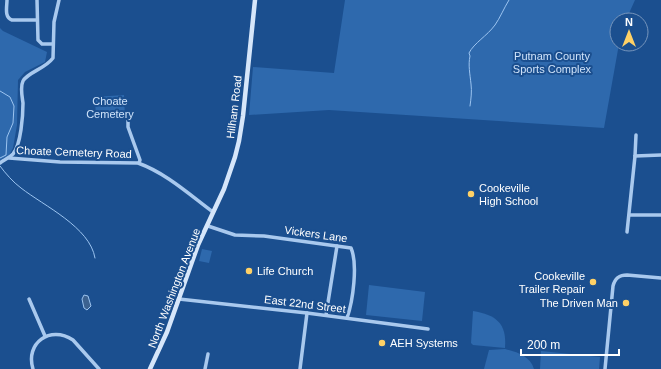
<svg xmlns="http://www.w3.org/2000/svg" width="661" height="369" font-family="Helvetica,sans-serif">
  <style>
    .green { fill: #2e69ad }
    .water { fill: #3c6290; stroke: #9cc4f0 }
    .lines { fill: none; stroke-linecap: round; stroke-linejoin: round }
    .stream { stroke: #9cc4f0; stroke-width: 1 }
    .minor { stroke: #a9c9ee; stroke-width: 3.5 }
    .secondary { stroke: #d6e6fa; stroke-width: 4.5 }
    .poi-dot { fill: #ffd166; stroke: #1b4f8f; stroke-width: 1.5 }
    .labels { text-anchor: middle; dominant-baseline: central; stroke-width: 4; stroke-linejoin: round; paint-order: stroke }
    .park-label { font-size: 11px; fill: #cfe3fa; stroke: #1b4f8f }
    .street-label { font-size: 11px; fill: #fff; stroke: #1b4f8f }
    .poi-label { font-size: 11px; fill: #fff; stroke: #1b4f8f; text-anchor: start }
  </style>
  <rect width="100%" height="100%" fill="#1b4f8f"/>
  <g class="green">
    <polygon points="345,0 635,0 626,20 617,20 617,44 619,44 604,128 329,110 249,115 253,67 334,73"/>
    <polygon points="0,28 3,31 47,52 45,62 25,72 18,80 17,125 13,148 9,155 0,160"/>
    <polygon points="124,95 125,118 96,119 95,97"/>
    <polygon points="202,249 212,251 209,263 199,261"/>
    <polygon points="369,285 425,292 422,321 366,315"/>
    <path d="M473 311C496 315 507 323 505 348L473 345 471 343Z"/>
    <path d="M505 349C517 352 530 356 534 369H484L489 350Z"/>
    <polygon points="541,351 600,357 599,369 540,369"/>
  </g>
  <polygon class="water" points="84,295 88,296 91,306 87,310 84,308 82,299"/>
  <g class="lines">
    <g class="stream">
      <polyline points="0,91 10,97 14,106 13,123 7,137 6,155 0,158"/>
      <path d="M470 106C471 99 472 91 471 84 470 74 468 65 470 56L469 53C474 43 487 36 495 25 500 18 504 8 509 0"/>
      <path d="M0 166C6 174 13 182 21 188 44 206 90 227 95 258"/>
    </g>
    <g class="minor">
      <path d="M7 0C7 7 4 17 12 20H37"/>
      <polyline points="37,0 38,40 42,44 53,44"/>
      <polyline points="128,120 128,127 140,160 139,163"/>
      <polyline points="635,156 661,155"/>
      <path d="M9 158 60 162 138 163C166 173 190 195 213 212"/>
      <path d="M0 163C4 160 9 158 13 154 21 145 23 115 23 103 22 96 20 87 23 81 28 72 45 69 53 58L54 22 59 0"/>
      <polyline points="630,215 661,215"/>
      <path d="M208 226 235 235 264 236 351 248C358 264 353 301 347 318"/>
      <polyline points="627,232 635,156 636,135"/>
      <polyline points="29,299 45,336"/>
      <polyline points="179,299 307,313 428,329"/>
      <polyline points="326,315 337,246"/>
      <path d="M33 369C25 343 50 325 73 340L99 369"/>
      <polyline points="205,369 208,354"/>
      <polyline points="300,369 307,313"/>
      <path d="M605 369 613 286C615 278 619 275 627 275L661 278"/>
    </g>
    <polyline class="secondary" points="150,369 167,332 198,245 224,189 235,157 239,141 243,116 255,0"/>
  </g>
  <g class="poi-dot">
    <circle cx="471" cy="194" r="4"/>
    <circle cx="249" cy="271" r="4"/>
    <circle cx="593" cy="282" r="4"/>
    <circle cx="626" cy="303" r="4"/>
    <circle cx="382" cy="343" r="4"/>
  </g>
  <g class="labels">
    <g class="park-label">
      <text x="552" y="56">Putnam County<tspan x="552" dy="13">Sports Complex</tspan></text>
      <text x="110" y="101">Choate<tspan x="110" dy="13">Cemetery</tspan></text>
    </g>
    <g class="street-label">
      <text transform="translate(234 107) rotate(-83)">Hilham Road</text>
      <text transform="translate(74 152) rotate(2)">Choate Cemetery Road</text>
      <text transform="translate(316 234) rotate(8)">Vickers Lane</text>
      <text transform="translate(174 288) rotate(-69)">North Washington Avenue</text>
      <text transform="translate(305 304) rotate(7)">East 22nd Street</text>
    </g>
    <g class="poi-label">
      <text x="479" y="188">Cookeville<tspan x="479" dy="13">High School</tspan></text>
      <text x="257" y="271">Life Church</text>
      <text x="585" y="276" text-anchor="end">Cookeville<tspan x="585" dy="13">Trailer Repair</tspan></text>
      <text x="618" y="303" text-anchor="end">The Driven Man</text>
      <text x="390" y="343">AEH Systems</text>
    </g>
  </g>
  <g transform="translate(629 32)"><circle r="19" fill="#1b4f8f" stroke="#7695bc"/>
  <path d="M0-3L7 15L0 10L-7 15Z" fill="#ffd166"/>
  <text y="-6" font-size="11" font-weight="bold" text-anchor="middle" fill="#ffffff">N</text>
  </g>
  <path d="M521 349v6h98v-6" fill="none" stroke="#ffffff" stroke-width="2"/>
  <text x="527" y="349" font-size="12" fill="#ffffff" stroke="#1b4f8f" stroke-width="3" paint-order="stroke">200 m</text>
</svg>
